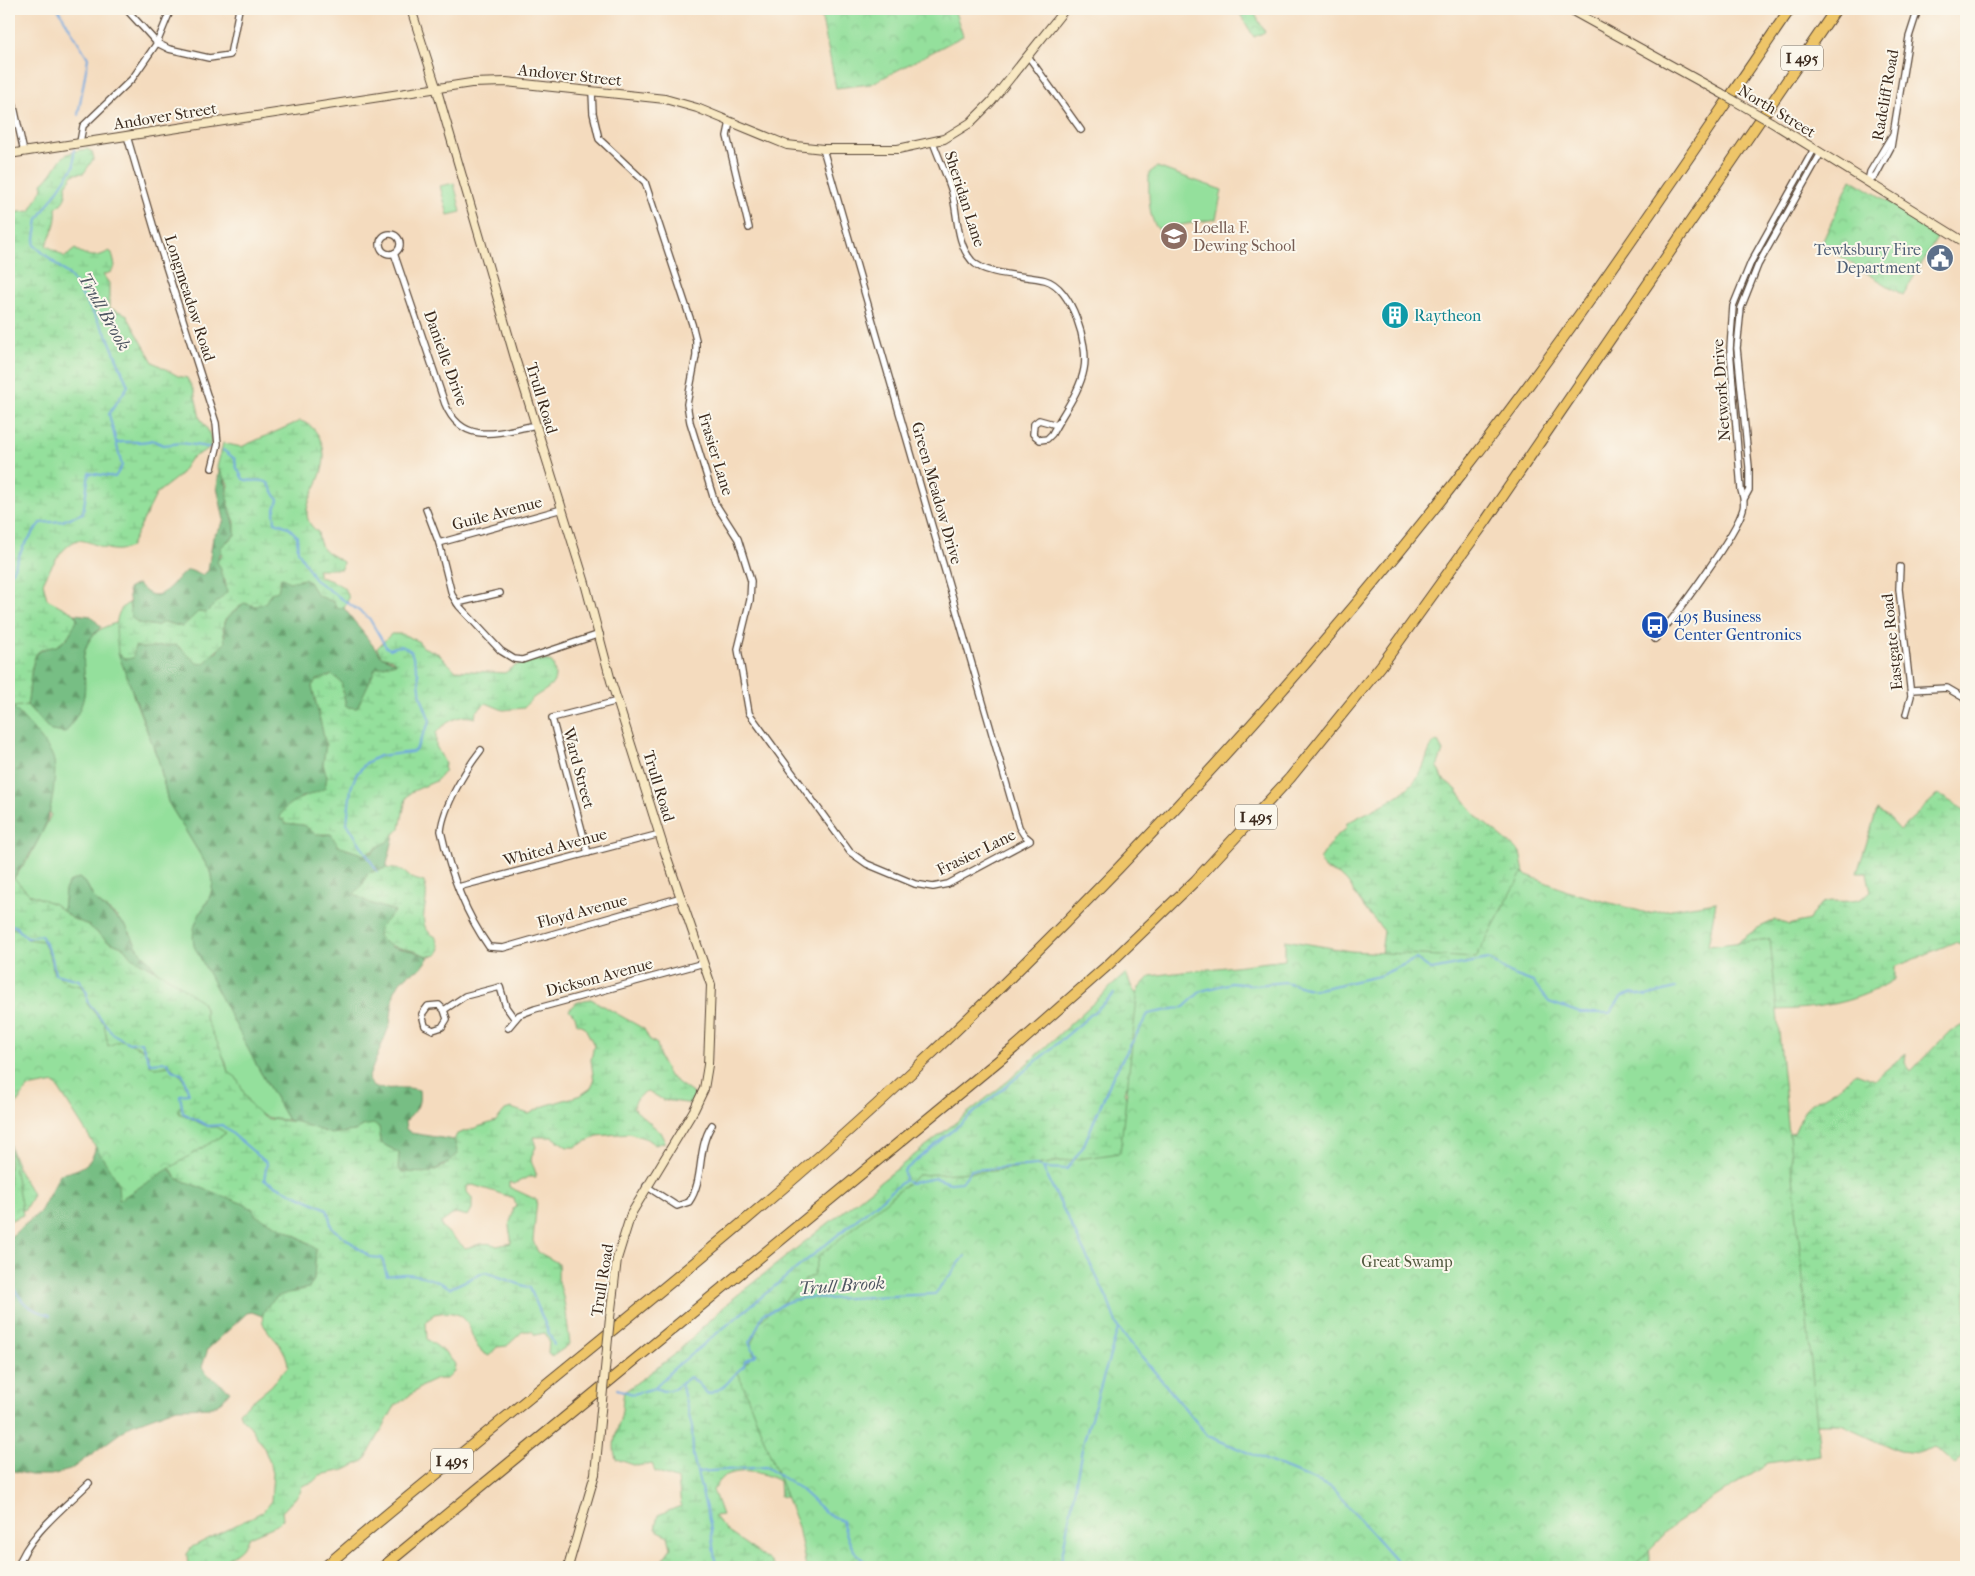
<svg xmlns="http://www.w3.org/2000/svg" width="1975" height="1576" font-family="'IM FELL French Canon',serif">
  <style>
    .grass { fill: #94e09c; stroke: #68855d }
    .forest { fill: url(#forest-firs); stroke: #597451 }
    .wetland { fill: url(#wetland-marsh); stroke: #68855d; fill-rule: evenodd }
    .park { fill: url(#park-crowns); stroke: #68855d }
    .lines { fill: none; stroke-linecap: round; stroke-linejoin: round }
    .stream { stroke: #71a8df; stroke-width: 2 }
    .street-casing { stroke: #574536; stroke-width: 8 }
    .secondary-casing { stroke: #574536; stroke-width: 10 }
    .highway-casing { stroke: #574536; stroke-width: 12 }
    .street { stroke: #fff; stroke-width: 5.5 }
    .secondary { stroke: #f8e8c3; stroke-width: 8 }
    .highway { stroke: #eec569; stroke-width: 10 }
    .secondary-bridge-casing { stroke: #574536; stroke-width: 10; stroke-linecap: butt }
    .secondary-bridge { stroke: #f8e8c3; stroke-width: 8 }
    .labels { text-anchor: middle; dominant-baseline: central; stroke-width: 4; stroke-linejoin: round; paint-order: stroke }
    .shield { fill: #fbf7ec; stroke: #75685c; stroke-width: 1 }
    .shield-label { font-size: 15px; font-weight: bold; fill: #3b2a1e }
    .street-label { font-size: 16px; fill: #3b2a1e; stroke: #fbf7ec }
    .education-label { font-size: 16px; fill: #785e54; stroke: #fbf7ec; text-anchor: start }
    .service-label { font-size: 16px; fill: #4e5e75; stroke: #fbf7ec; text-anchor: end }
    .culture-label { font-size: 16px; fill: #0d838f; stroke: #fbf7ec; text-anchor: start }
    .transit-label { font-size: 16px; fill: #164399; stroke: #fbf7ec; text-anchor: start }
    .park-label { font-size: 16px; fill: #51583e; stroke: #fbf7ec }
    .water-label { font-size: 18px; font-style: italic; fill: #4e5662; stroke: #fbf7ec }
  </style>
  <defs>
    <pattern id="forest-firs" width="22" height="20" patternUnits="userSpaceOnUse" patternTransform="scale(1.25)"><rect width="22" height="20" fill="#77be84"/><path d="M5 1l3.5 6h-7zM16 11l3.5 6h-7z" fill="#639b6b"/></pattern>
    <pattern id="wetland-marsh" width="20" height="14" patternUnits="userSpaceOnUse" patternTransform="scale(1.25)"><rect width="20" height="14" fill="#94e09c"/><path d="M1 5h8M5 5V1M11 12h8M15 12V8" fill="none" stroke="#80c086"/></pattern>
    <pattern id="park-crowns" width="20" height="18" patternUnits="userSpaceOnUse" patternTransform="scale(1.25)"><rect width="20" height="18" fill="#94e09c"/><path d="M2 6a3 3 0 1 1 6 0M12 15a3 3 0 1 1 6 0" fill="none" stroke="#80c086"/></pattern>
  </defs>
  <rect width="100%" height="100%" fill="#fbf7ec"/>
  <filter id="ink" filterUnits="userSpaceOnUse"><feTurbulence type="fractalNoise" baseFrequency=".02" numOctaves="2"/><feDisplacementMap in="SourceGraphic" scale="10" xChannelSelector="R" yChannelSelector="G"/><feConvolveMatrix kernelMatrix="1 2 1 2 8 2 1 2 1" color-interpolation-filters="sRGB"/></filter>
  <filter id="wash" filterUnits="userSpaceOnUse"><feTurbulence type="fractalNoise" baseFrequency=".0096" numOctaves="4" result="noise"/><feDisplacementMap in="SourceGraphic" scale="20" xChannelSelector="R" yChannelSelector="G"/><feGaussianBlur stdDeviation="1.12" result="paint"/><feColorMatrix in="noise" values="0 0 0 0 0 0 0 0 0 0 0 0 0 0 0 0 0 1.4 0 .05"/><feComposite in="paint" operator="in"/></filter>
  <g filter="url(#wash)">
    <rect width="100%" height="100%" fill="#f4dbbe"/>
    <g class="grass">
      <path d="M1157 167 1222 190 1216 219 1158 229C1147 217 1149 189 1149 173Z"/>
      <polygon points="454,183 461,212 448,215 440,186"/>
      <path d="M116 623 133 695 159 762 168 802 212 874C215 891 209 900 200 913L257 1066 288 1120C263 1119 254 1114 242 1091 238 1083 236 1078 228 1072L226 1063 205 1018V1009L202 1002 156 970 137 947 130 932 117 917 94 899 87 885 79 878 69 882 65 891 63 911 54 904 29 894 14 878 29 858 51 815 12 706 27 705 51 731 84 695C82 662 78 633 116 623Z"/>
    </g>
    <g class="forest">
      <path d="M219 471C231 485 225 489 228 504 231 516 236 523 235 535L227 541 218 558 227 592 206 613 198 612 183 627 164 622 156 626 137 623 131 616 128 589 137 584C142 587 145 592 150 594 166 600 176 575 189 570L202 575 208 571 213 537 221 527 224 520 217 487Z"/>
      <path d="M281 577 298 581 304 579 309 582 317 595 334 602 337 608H344L381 656 397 663 386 665 371 677 368 687 357 708 346 707 341 682 326 679 317 680 312 686 326 745 323 764 327 777 325 789 313 795 301 797 281 820 285 819V823L304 825 323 835 331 834C344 853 348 850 371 853L394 835 386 868 368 873 363 884 370 903 395 911 388 921 391 947 413 951 429 957 420 969 409 974 400 982 394 993 390 1024 368 1079 373 1087C388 1091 404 1085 419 1090 421 1106 416 1111 405 1122L406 1129 411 1133 454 1140 458 1154 456 1158 429 1173 401 1172 398 1168 399 1153 381 1143 379 1127 363 1126 355 1131 331 1134 288 1120 257 1066 194 946C188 912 217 907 212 874L168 802 159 762 118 653 125 659 135 646 142 648 177 645 184 650 209 656 217 652 225 636C220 619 233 613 244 603 259 607 262 605 271 593 275 587 280 585 281 577Z"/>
      <path d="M75 614 91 616 101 627C73 653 88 665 84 695 82 709 73 722 65 733L51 731 27 705C30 692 30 660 38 653 44 647 50 648 56 646 68 641 72 630 77 619Z"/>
      <path d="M12 706C26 721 41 736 51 753 56 762 55 774 54 783 51 827 34 849 10 883L9 718 11 716 9 708Z"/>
      <polygon points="79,878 87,885 94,899 126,926 137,947 156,970 131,957 124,948 107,941 88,925 73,919 63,911 65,890 69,882"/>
      <path d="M96 1143C119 1149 166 1155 176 1178L244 1204 316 1248 314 1280 309 1288C288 1293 271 1295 262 1316L252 1312 247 1313 208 1349 202 1367 207 1374 230 1391 222 1401 213 1407 177 1408 131 1425 70 1470 51 1475H31L9 1470V1238L40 1212 60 1174C80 1170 94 1165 96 1143Z"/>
    </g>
    <g class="wetland">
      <path d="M87 149 92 152 94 158 84 173 74 174 66 185C68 196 64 202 56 208 58 220 52 234 46 245L65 257 75 249C88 257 96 259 109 251L112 253 115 266 111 272 103 275 109 283V308L126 314 153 362 178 376 187 378 194 391 200 418 209 432 211 440 210 448 191 458 179 476 157 493 130 547C109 557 94 540 77 540 61 547 50 568 43 583L47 599 75 614 77 619C72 630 68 640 56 646 50 648 44 647 38 652 30 660 30 692 27 705L9 708V213L30 211 43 188 42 183C64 166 52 153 87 149Z"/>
      <path d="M300 421C308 423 314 428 318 435 342 476 284 507 318 532 320 553 328 552 343 562L342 569H317L319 577C334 581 358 589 344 608H337L334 602 317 595 309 582 304 579 289 582 281 577 278 591 271 593 265 603 255 606 244 603 225 619 223 628 225 643C218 650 210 655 205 663L198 664 177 645 142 648 135 646 133 658 125 659 118 653C117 637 111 611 129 603L131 616 137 623 156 626 164 622 182 627 198 612 206 613 227 592 225 580 221 576V568L217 562 222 554 221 547 235 535V522L228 505V483L217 467 223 443 241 447Z"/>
      <path d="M391 634H402L418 641 423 647 439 654 455 670 505 673C518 662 536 656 552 662 564 693 537 687 524 708L503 710 486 703 476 712 475 718C459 713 446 722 436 733V746L445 763 444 772 436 781 411 792 406 798 400 828 388 841 365 855 338 846 331 834H315L304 825 285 823 284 819 280 820C282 799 311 797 325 788L327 777 323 764 326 745 312 686 317 680 332 675 341 682 346 707 357 708 376 668 396 663 392 659 381 656 377 648Z"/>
      <path d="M1438 742 1443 751 1437 767 1442 778 1456 789 1477 817 1520 852 1524 873 1533 882 1650 948 1732 946 1758 928 1775 920 1789 925 1809 920C1823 892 1833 905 1858 900 1862 899 1867 894 1871 891L1867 873H1857L1877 810 1888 817 1900 830 1938 794 1966 811V946L1955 942 1895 967V979C1863 999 1833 1006 1796 1009 1785 1010 1776 1009 1765 1012L1779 1137 1794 1133 1805 1109 1810 1104 1838 1088 1856 1073 1874 1080 1906 1053 1905 1063 1911 1071 1950 1031 1966 1024V1452L1955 1465 1934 1447 1917 1453 1899 1451 1841 1424H1816L1671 1516 1649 1542 1650 1560 1646 1567H1441L798 1500 780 1496 779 1481C765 1473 743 1468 727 1475 721 1478 717 1485 713 1490L722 1515 714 1516 728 1532 770 1561 774 1567H657L671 1548 668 1536 655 1529 658 1515 681 1506 678 1480 655 1472 652 1463 637 1466 616 1459C611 1443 617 1432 621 1416 623 1408 622 1400 624 1392L673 1356 730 1301 1008 1081 1126 973 1132 988 1144 1005 1134 1070 1124 1093 1133 1112 1381 953 1384 931C1378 923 1369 915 1363 906 1349 887 1350 876 1324 869L1320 859 1335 837 1346 829 1347 823C1370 810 1404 798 1419 775 1425 766 1427 753 1433 743Z"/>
      <path d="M386 868 402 870 411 878 424 882C433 904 411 924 436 937L440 948 437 955C425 958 421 952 410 950 397 947 387 947 378 936L379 928 395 911 370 903 354 894 363 884 368 873Z"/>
      <path d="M14 878 29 894 54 904 73 919 88 925 107 941 124 948 131 957 170 978 202 1002 205 1009V1018L221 1050 228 1072 236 1077 249 1103 262 1116 269 1119 297 1122 331 1134 355 1131 363 1126 373 1124 379 1127 381 1143 399 1153 398 1168 401 1172 429 1173 444 1166 458 1154 454 1140 457 1134 496 1121 505 1110 511 1108 529 1114 544 1106 581 1095 591 1088 594 1082 591 1060 594 1045 584 1026 577 1024 575 1016 569 1010C574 1002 582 1000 591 999L644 1029 649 1039 657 1044 660 1059 669 1076 695 1095 694 1104 663 1100 648 1091C639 1094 636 1099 633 1108L660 1132 665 1142 655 1145 647 1139 629 1133 597 1136 575 1147H567L553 1137H533L536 1147C526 1166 535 1161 536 1177H528L514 1184 509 1182V1187L537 1200 533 1241 538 1252 558 1263C559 1270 557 1277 559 1283 566 1303 567 1322 570 1344L553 1356 548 1353 549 1340 545 1333 535 1335 532 1331H523L507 1346 497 1347 489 1356C462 1345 481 1304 434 1314L426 1323 427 1339 446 1353 455 1364 454 1372 447 1379H437L424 1385 395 1406 365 1460 345 1470 320 1475 313 1482 302 1486 300 1493 282 1512 283 1519 277 1525 249 1537C243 1552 229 1555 220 1567H188L187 1554 192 1547 262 1512 271 1501 273 1473 270 1463 264 1448 250 1426 241 1418 239 1412 271 1386 288 1366C287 1349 274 1340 265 1327 257 1315 269 1302 279 1296 281 1295 305 1289 309 1288L314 1280 316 1249C299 1234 276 1226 255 1215L253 1209 244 1204 176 1178 173 1172 79 1071 9 1089V883ZM473 1185 514 1198 516 1206 513 1209C514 1215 510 1219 509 1226 509 1232 512 1236 511 1243L497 1246C486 1240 476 1246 465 1248L441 1226V1223L455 1213 468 1216 472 1209V1198L467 1192V1186Z"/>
      <polygon points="9,1145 21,1175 33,1195 25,1209 9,1222"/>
    </g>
    <g class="park">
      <polygon points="820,9 954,9 963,36 871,84 836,88"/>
      <polygon points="1249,9 1252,9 1265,32 1254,37 1240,14"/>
      <polygon points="1851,179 1940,233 1903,295 1821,245"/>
      <polygon points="1522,873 1570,892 1647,913 1716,902 1708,946 1770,939 1820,1455 1768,1463 1675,1523 1633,1567 806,1567 798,1527 738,1372 754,1355 751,1344 760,1322 770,1311 776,1310 806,1279 813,1276 819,1256 918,1175 993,1171 1120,1153 1138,989 1150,976 1285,960 1285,940 1350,951 1476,958"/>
      <path d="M9 927 19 930 27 939 43 941 52 962 53 972 69 984 81 986 88 999 87 1004 104 1024 108 1046 122 1040 145 1050 148 1053 149 1064 155 1068 170 1066 183 1078 188 1091 187 1094 180 1095 182 1105 178 1110 180 1114C192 1116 203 1129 216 1127L226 1133 119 1200 118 1182 55 1083 27 1088 11 1113 9 1140 23 1215 9 1221Z"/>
    </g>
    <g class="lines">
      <g class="stream">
        <polyline points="58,9 88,58 78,115"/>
        <path d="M116 443C128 440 144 444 152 440L163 445 182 443 213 448"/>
        <path d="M223 450 235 459 236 466 243 479C252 483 260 478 268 483L278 500 274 512 275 522 288 527 297 536 298 551 315 580 369 618 386 647 390 649C399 645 402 645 411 651L418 673 421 697 430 721 416 749 412 752 379 756 366 763 356 775 351 788 347 823 377 871"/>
        <polyline points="9,578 23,547 40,523 62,521 83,513 89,473 115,477 122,466 109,414 128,386 108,337 70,276 34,245 38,219 74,166 74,149"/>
        <path d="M9 924 15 926 27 938 41 935 52 958 55 974 79 980 87 993V1001L113 1034 129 1043 141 1042 150 1063 167 1062 172 1070 183 1075 189 1094 180 1095 183 1113 208 1126 222 1125 267 1163 264 1180 327 1209 332 1228 370 1257 382 1258 387 1276C411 1271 429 1276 450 1288L485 1272 530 1288 554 1345"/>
        <polyline points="1043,1168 1107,1298 1118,1328 1208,1436 1331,1487 1402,1567"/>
        <path d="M905 1180 904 1171C973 1112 1046 1056 1114 994"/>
        <path d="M9 1280C22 1302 24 1308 50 1315"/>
        <polyline points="681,1383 692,1427 693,1456 710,1524 716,1567"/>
        <polyline points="655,1388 672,1370 905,1180 910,1183 936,1178 950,1183 962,1182 971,1170 1037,1165 1043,1168 1067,1169 1083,1147 1113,1076 1148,1014 1184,1007 1201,991 1231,983 1256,985 1285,982 1314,990 1379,976 1416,959 1432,970 1488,959 1511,974 1533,982 1549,1002 1580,1013 1610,1013 1621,997 1633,993 1646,996 1675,988"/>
        <path d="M617 1389 633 1394 655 1388 663 1391 674 1389 690 1377C698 1381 701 1388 708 1394 732 1386 728 1377 744 1366L745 1361 756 1355 749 1342C757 1332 758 1323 764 1313 779 1310 776 1307 785 1303 796 1298 814 1296 825 1299L935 1294 965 1256"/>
        <path d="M697 1472 766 1467 799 1488 825 1512 842 1521C849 1543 853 1558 876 1567"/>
        <polyline points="1060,1567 1083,1444 1118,1329"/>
      </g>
    </g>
  </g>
  <g filter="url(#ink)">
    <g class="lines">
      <g class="street-casing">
        <g id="street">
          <polyline points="126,9 157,43 169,49 209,58 230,55 239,9"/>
          <polyline points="1028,56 1081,130"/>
          <polyline points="9,84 24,152"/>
          <polyline points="592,92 593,113 599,139 645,182 692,324 696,340 696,356 687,404 690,422 715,503 738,539 751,581 750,600 738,649 749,713 850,852 867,864 915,884 933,887 948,884 1030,840 1024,835 1019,827 823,149"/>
          <polyline points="730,122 727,136 749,228"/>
          <polyline points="127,136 156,235 216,423 218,444 212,468"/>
          <polyline points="80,142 83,126 132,79 157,43 171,9"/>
          <path d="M933 142C939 159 947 175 952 192 958 215 956 243 972 261 986 276 1026 275 1045 280 1072 287 1089 345 1084 369 1080 392 1062 414 1052 434L1047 439 1040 440 1033 434 1034 424 1039 420 1057 425"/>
          <polyline points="1868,181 1876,175 1891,147 1909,37 1918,9"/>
          <polyline points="1868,181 1870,172 1891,137"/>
          <circle cx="390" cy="244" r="10"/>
          <path d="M394 253 445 404C463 447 500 432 536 425"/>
          <polyline points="1744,499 1749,490 1749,467 1737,348 1741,308 1758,265 1821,153"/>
          <polyline points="426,509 439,543 452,595 459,606 501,651 514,659 522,660 600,634"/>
          <polyline points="439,543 562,509"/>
          <polyline points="1900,567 1899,589 1911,696 1906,714"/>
          <polyline points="457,603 500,593"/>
          <path d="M1655 639C1674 619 1737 533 1743 509 1745 502 1743 496 1741 490L1730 349 1733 306 1751 262 1814 149"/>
          <polyline points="1911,690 1947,688 1966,699"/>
          <path d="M481 750C466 769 443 807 441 831 450 872 465 913 489 947L503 948 682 897"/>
          <polyline points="588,853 552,718 618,701"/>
          <polyline points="458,887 660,834"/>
          <polyline points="444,1010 447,1019 442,1027 433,1030 425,1026 422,1014 428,1006 439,1005 444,1010 465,996 500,987 506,1007 514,1018"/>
          <polyline points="508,1028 519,1015 535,1009 704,963"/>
          <path d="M646 1186 677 1206 689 1202C705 1179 696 1149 712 1125"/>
          <path d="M18 1567C27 1536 66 1506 89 1483"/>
        </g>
      </g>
      <g class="secondary-casing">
        <g id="secondary">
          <polyline points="411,9 436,87 515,358 585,583 611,681 665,852 711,985 708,1065 704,1089 694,1110 631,1214 617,1259 610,1318"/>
          <polyline points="1569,9 1721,93"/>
          <polyline points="1771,122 1966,243"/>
          <polyline points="9,154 471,83 506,82 665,99 697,108 787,145 823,149 898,149 944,139 970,123 991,102 1065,9"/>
          <polyline points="568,1567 595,1474 602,1400"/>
        </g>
      </g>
      <g class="highway-casing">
        <g id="highway">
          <path d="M325 1567C371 1527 419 1488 466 1450 616 1326 770 1206 911 1073 1111 885 1298 684 1466 468 1581 320 1684 163 1790 9"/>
          <polyline points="383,1567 1014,1048 1108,965 1196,880 1290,778 1381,666 1485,522 1836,9"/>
        </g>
      </g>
      <use href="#street" class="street"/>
      <use href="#secondary" class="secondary"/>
      <use href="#highway" class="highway"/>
      <g class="secondary-bridge-casing">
        <g id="secondary-bridge">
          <polyline points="1721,93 1771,122"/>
          <polyline points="602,1400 610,1318"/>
        </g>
      </g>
      <use href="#secondary-bridge" class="secondary-bridge"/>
    </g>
  </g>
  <defs>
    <g id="school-disc" transform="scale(1.4375)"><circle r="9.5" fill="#8d6e63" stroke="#fbf7ec"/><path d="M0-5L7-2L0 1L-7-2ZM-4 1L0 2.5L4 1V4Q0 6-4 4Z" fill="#fff"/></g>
    <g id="civic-disc" transform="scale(1.4375)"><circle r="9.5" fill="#5c6f8a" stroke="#fbf7ec"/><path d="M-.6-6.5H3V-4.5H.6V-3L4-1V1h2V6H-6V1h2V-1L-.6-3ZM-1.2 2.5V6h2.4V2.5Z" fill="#fff"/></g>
    <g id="building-disc" transform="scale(1.4375)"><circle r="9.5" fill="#0f9aa8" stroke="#fbf7ec"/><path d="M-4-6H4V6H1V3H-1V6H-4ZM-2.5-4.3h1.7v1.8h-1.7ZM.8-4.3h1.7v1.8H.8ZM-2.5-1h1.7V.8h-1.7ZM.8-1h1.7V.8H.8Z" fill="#fff"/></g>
    <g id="bus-disc" transform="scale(1.4375)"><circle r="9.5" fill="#1a4fb4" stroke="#fbf7ec"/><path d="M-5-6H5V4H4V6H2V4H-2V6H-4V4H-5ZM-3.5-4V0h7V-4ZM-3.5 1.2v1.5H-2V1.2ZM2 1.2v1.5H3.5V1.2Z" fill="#fff"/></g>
  </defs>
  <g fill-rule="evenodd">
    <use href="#school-disc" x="1174" y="236"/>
    <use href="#civic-disc" x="1940" y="258"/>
    <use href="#building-disc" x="1395" y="315"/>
    <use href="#bus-disc" x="1655" y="625"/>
  </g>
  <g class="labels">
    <g class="shield">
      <rect x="1781" y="45.5" width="42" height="25" rx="4"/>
      <rect x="1235" y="804.5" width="42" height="25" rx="4"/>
      <rect x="431" y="1448.5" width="42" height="25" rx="4"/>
    </g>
    <g class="shield-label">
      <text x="1802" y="58">I 495</text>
      <text x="1256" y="817">I 495</text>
      <text x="452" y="1461">I 495</text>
    </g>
    <g class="street-label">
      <text transform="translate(570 75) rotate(6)">Andover Street</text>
      <text transform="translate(1885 95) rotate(-80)">Radcliff Road</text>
      <text transform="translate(1777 111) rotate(31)">North Street</text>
      <text transform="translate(165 116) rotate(-9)">Andover Street</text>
      <text transform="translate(965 199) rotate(72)">Sheridan Lane</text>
      <text transform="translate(190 298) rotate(72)">Longmeadow Road</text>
      <text transform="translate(446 358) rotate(70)">Danielle Drive</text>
      <text transform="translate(1721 390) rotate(-94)">Network Drive</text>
      <text transform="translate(542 398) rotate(73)">Trull Road</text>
      <text transform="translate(716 454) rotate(73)">Frasier Lane</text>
      <text transform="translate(937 493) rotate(74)">Green Meadow Drive</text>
      <text transform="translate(497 513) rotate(-15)">Guile Avenue</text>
      <text transform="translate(1892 642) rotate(-96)">Eastgate Road</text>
      <text transform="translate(579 768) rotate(75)">Ward Street</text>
      <text transform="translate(659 786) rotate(73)">Trull Road</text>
      <text transform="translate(555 847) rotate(-15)">Whited Avenue</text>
      <text transform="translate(976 852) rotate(-26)">Frasier Lane</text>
      <text transform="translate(582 911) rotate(-15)">Floyd Avenue</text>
      <text transform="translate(599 977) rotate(-15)">Dickson Avenue</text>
      <text transform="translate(602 1280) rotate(-81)">Trull Road</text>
    </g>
    <g class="education-label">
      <text x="1193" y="227">Loella F.<tspan x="1193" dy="18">Dewing School</tspan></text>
    </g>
    <g class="service-label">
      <text x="1921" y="249">Tewksbury Fire<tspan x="1921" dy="18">Department</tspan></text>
    </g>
    <g class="culture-label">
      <text x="1414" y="315">Raytheon</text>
    </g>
    <g class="transit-label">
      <text x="1674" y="616">495 Business<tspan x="1674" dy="18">Center Gentronics</tspan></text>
    </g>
    <g class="park-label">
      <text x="1407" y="1261">Great Swamp</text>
    </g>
    <g class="water-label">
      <text transform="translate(104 312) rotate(60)">Trull Brook</text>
      <text transform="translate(842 1286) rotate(-4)">Trull Brook</text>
    </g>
  </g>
  <rect width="1975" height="1576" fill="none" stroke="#fbf7ec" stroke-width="30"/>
</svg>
